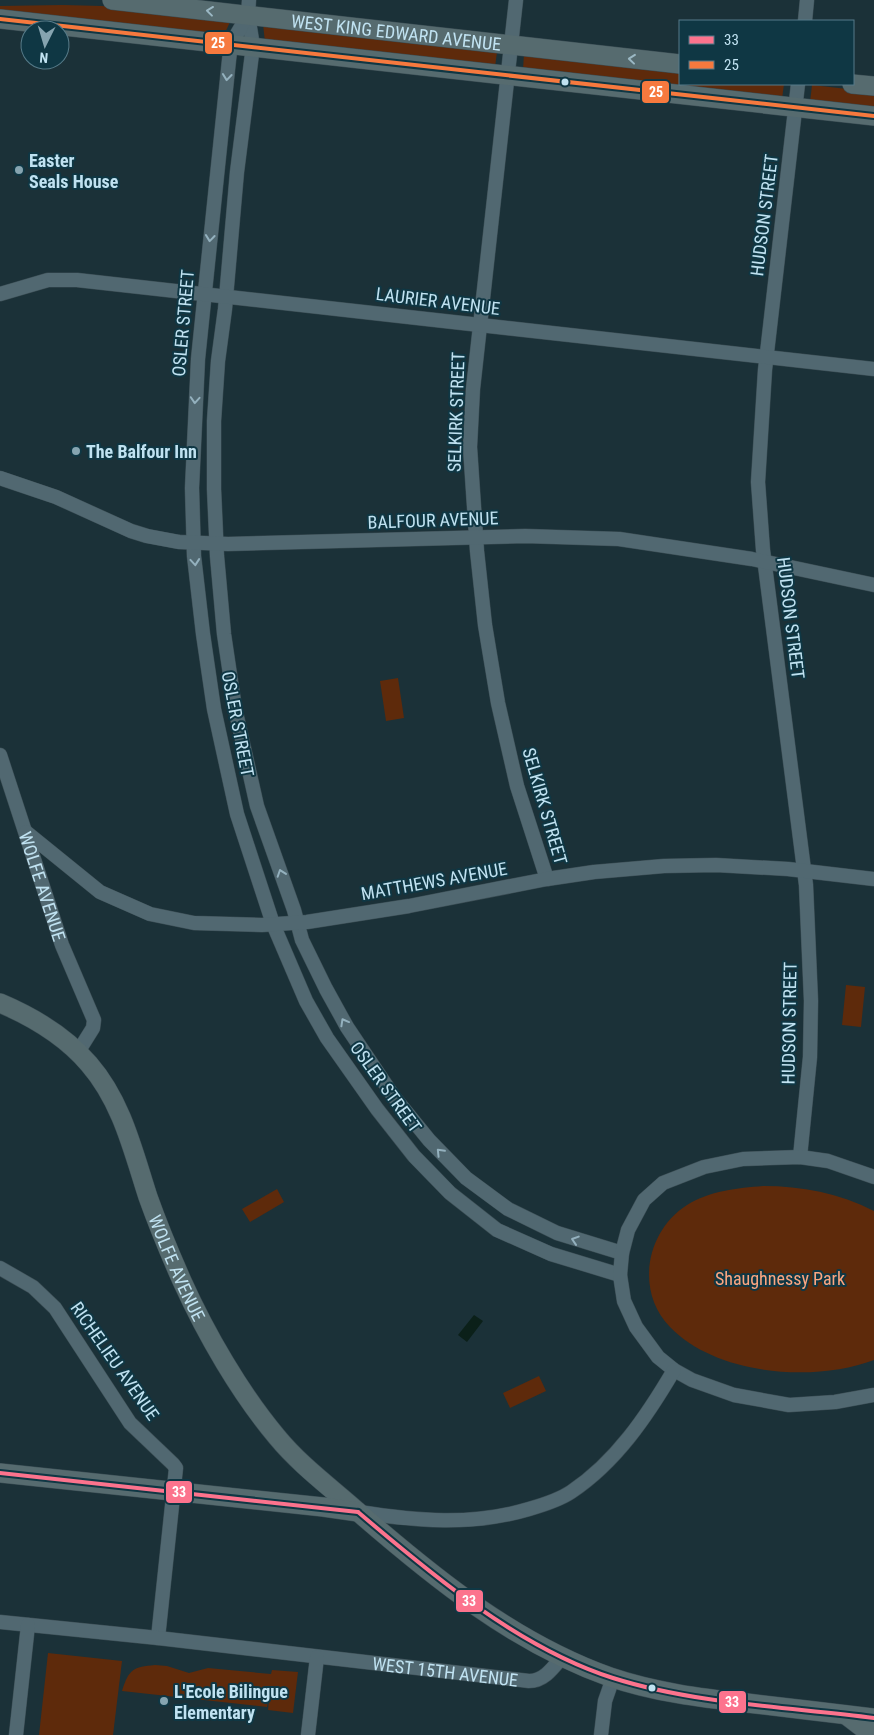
<svg xmlns="http://www.w3.org/2000/svg" width="874" height="1735" font-family="'Roboto Condensed',sans-serif">
  <style>
    .green { fill: #5e2a0b }
    .water { fill: #0b2019 }
    .lines { fill: none; stroke-linecap: round; stroke-linejoin: round }
    .street-casing { stroke: #3b4d54; stroke-width: 15 }
    .secondary-casing { stroke: #3b4d54; stroke-width: 20 }
    .street { stroke: #516871; stroke-width: 14 }
    .secondary { stroke: #566b6f; stroke-width: 19 }
    .bus-1-casing { stroke: #0f3744; stroke-width: 8 }
    .bus-2-casing { stroke: #0f3744; stroke-width: 8 }
    .bus-1 { stroke: #fc738d; stroke-width: 4 }
    .bus-2 { stroke: #f6793e; stroke-width: 4 }
    .oneway { stroke: #9bb8c4 }
    .oneway2 { stroke: #94b1be }
    .bus-dot { fill: #c0e2f1; stroke: #0f3744; stroke-width: 2 }
    .poi-dot { fill: #86a4b0; stroke: #0f3744; stroke-width: 2 }
    .labels { text-anchor: middle; dominant-baseline: central; stroke-width: 4; stroke-linejoin: round; paint-order: stroke }
    .street-label { font-size: 18px; fill: #c0e2f1; stroke: #0f3744 }
    .poi-label { font-size: 18px; font-weight: bold; fill: #c0e2f1; stroke: #0f3744; text-anchor: start }
    .park-label { font-size: 18px; fill: #fca680; stroke: #0f3744 }
    .line-badge { stroke: #0f3744; stroke-width: 2 }
    .badge-label { font-size: 14px; text-anchor: middle; font-weight: bold; fill: #fff }
  </style>
  <rect width="100%" height="100%" fill="#1b3138"/>
  <g class="green">
    <polygon points="63,5 102,6 224,19 230,22 224,35 0,12 0,6"/>
    <polygon points="263,24 497,52 495,67 265,42"/>
    <polygon points="524,53 680,70 680,84 784,84 782,99 523,70"/>
    <polygon points="812,85 874,92 874,110 810,102"/>
    <polygon points="398,678 404,718 386,721 380,681"/>
    <polygon points="846,985 865,987 861,1027 842,1025"/>
    <path d="M763 1186C802 1186 839 1193 874 1211V1360C814 1383 716 1375 670 1327 635 1291 646 1231 687 1205 709 1191 738 1188 763 1186Z"/>
    <polygon points="277,1189 284,1202 250,1222 242,1209"/>
    <polygon points="539,1376 546,1391 510,1408 503,1393"/>
    <polygon points="48,1653 122,1661 113,1735 39,1735"/>
    <path d="M155 1665 167 1666 189 1673 208 1668 271 1674 272 1670 298 1672 293 1713 268 1710 270 1688 267 1707 122 1691C129 1669 133 1667 155 1665Z"/>
  </g>
  <polygon class="water" points="474,1315 483,1321 467,1342 458,1335"/>
  <g class="lines">
    <g class="street-casing">
      <g id="street">
        <polyline points="249,0 248,15 253,46 237,172 225,309 218,361 214,421 214,489 217,556 224,634 235,708 257,806 294,910 302,940 326,989 347,1027 394,1097 429,1140 466,1178 508,1209 557,1233 622,1253"/>
        <polyline points="516,0 473,389 470,447 477,551 485,625 498,703 517,786 547,879"/>
        <polyline points="248,15 231,44 229,60 198,359 192,488 194,556 203,634 214,709 237,814 273,924 306,1001 327,1038 377,1109 414,1156 450,1193 497,1230 551,1254 620,1275"/>
        <polyline points="805,21 807,0"/>
        <polyline points="798,84 765,370 758,482 763,550 806,885 811,1001 810,1057 800,1157"/>
        <polyline points="0,294 48,280 77,280 874,369"/>
        <polyline points="0,478 56,497 131,531 147,536 179,542 228,544 525,536 619,539 752,559 874,585"/>
        <path id="s1" d="M0 755 62 945 94 1020 93 1028 78 1052"/>
        <polyline points="26,832 100,892 150,914 194,923 262,925 307,922 409,906 547,879 594,872 664,866 716,865 788,869 874,879"/>
        <polyline points="874,1177 828,1161 800,1157 743,1159 704,1167 663,1183 644,1200 628,1230 622,1253 620,1275 624,1301 636,1327 658,1357 674,1370 692,1380 734,1395 789,1405 835,1402 874,1395"/>
        <polyline points="0,1268 33,1287 55,1308 130,1423 173,1464 176,1468 158,1638"/>
        <path d="M359 1512C416 1521 472 1526 529 1509 543 1505 559 1500 571 1492 616 1462 647 1416 674 1370"/>
        <path id="s2" d="M0 1622 158 1638 529 1681C544 1681 553 1668 562 1657"/>
        <polyline points="16,1735 28,1625"/>
        <polyline points="308,1735 317,1657"/>
        <polyline points="601,1735 605,1701 613,1678"/>
      </g>
    </g>
    <g class="secondary-casing">
      <g id="secondary">
        <path id="s3" d="M112 0 680 64"/>
        <polyline points="0,19 874,116"/>
        <polyline points="852,84 874,86"/>
        <path id="s4" d="M0 1003C33 1017 66 1037 89 1064 122 1102 133 1151 148 1197 158 1225 170 1254 182 1281 206 1334 240 1393 277 1437 300 1465 330 1487 357 1511 433 1577 514 1643 610 1677 654 1692 701 1698 747 1703 789 1708 832 1713 874 1718"/>
        <polyline points="0,1473 323,1507 358,1512"/>
        <polyline points="846,1715 872,1735"/>
      </g>
    </g>
    <use href="#street" class="street"/>
    <use href="#secondary" class="secondary"/>
    <g class="bus-1-casing">
      <g id="bus-1">
        <polyline points="0,1473 358,1512"/>
        <path d="M358 1512C432 1575 519 1648 613 1678 695 1704 789 1707 874 1718"/>
      </g>
    </g>
    <g class="bus-2-casing">
      <polyline id="bus-2" points="0,19 874,116"/>
    </g>
    <use href="#bus-1" class="bus-1"/>
    <use href="#bus-2" class="bus-2"/>
  </g>
  <defs><path id="oneway-chevron" d="M-2-3.5L2.5 0L-2 3.5" fill="none" stroke-width="1.6" stroke-linecap="round" stroke-linejoin="round" transform="scale(1.25)"/></defs>
  <g class="oneway">
    <use href="#oneway-chevron" transform="translate(210 11) rotate(-173)"/>
    <use href="#oneway-chevron" transform="translate(632 59) rotate(-174)"/>
  </g>
  <g class="oneway2">
    <use href="#oneway-chevron" transform="translate(227 77) rotate(96)"/>
    <use href="#oneway-chevron" transform="translate(210 238) rotate(96)"/>
    <use href="#oneway-chevron" transform="translate(195 400) rotate(94)"/>
    <use href="#oneway-chevron" transform="translate(195 562) rotate(85)"/>
    <use href="#oneway-chevron" transform="translate(281 873) rotate(-109)"/>
    <use href="#oneway-chevron" transform="translate(344 1022) rotate(-119)"/>
    <use href="#oneway-chevron" transform="translate(440 1152) rotate(-134)"/>
    <use href="#oneway-chevron" transform="translate(575 1240) rotate(-162)"/>
  </g>
  <g class="bus-dot">
    <circle cx="565" cy="82" r="4.5"/>
    <circle cx="652" cy="1688" r="4.5"/>
  </g>
  <g class="poi-dot">
    <circle cx="19" cy="170" r="5"/>
    <circle cx="76" cy="451" r="5"/>
    <circle cx="164" cy="1701" r="5"/>
  </g>
  <g class="labels">
    <g class="street-label">
      <text stroke="none"><textPath href="#s3" startOffset="286">WEST KING EDWARD AVENUE</textPath></text>
      <text transform="translate(764 215) rotate(-83)">HUDSON STREET</text>
      <text transform="translate(438 301) rotate(7)">LAURIER AVENUE</text>
      <text transform="translate(183 323) rotate(-85)">OSLER STREET</text>
      <text transform="translate(456 412) rotate(-88)">SELKIRK STREET</text>
      <text transform="translate(433 520) rotate(-2)">BALFOUR AVENUE</text>
      <text transform="translate(791 618) rotate(83)">HUDSON STREET</text>
      <text transform="translate(238 724) rotate(79)">OSLER STREET</text>
      <text transform="translate(545 806) rotate(74)">SELKIRK STREET</text>
      <text transform="translate(434 881) rotate(-10)">MATTHEWS AVENUE</text>
      <text stroke="none"><textPath href="#s1" startOffset="138">WOLFE AVENUE</textPath></text>
      <text transform="translate(789 1023) rotate(-89)">HUDSON STREET</text>
      <text transform="translate(386 1087) rotate(54)">OSLER STREET</text>
      <text stroke="none"><textPath href="#s4" startOffset="332">WOLFE AVENUE</textPath></text>
      <text transform="translate(115 1361) rotate(55)">RICHELIEU AVENUE</text>
      <text stroke="none"><textPath href="#s2" startOffset="448">WEST 15TH AVENUE</textPath></text>
    </g>
    <g class="poi-label">
      <text x="29" y="160">Easter<tspan x="29" dy="21">Seals House</tspan></text>
      <text x="86" y="451">The Balfour Inn</text>
      <text x="174" y="1691">L'Ecole Bilingue<tspan x="174" dy="21">Elementary</tspan></text>
    </g>
    <g class="park-label">
      <text x="780" y="1278">Shaughnessy Park</text>
    </g>
  </g>
  <g class="line-badge">
    <rect x="204" y="31" width="29" height="24" rx="5" fill="#f6793e"/>
    <rect x="641" y="80" width="29" height="24" rx="5" fill="#f6793e"/>
    <rect x="165" y="1480" width="28" height="24" rx="5" fill="#fc738d"/>
    <rect x="455" y="1589" width="29" height="24" rx="5" fill="#fc738d"/>
    <rect x="718" y="1690" width="29" height="24" rx="5" fill="#fc738d"/>
  </g>
  <g class="badge-label">
    <text x="218" y="48">25</text>
    <text x="656" y="97">25</text>
    <text x="179" y="1497">33</text>
    <text x="469" y="1606">33</text>
    <text x="732" y="1707">33</text>
  </g>
  <rect x="679" y="20" width="175" height="65" fill="#0f3744" stroke="#567b89"/>
  <rect x="689" y="36" width="25" height="8" fill="#fc738d" stroke="#567b89"/>
  <text x="724" y="45" font-size="15" fill="#c0e2f1">33</text>
  <rect x="689" y="61" width="25" height="8" fill="#f6793e" stroke="#567b89"/>
  <text x="724" y="70" font-size="15" fill="#c0e2f1">25</text>
  <g transform="translate(45 45) rotate(185)"><circle r="24" fill="#0f3744" stroke="#567b89"/>
  <path d="M0-4L9 19L0 12L-9 19Z" fill="#86a4b0"/>
  <text y="-8" font-size="14" font-weight="bold" text-anchor="middle" fill="#c0e2f1">N</text>
  </g>
</svg>
